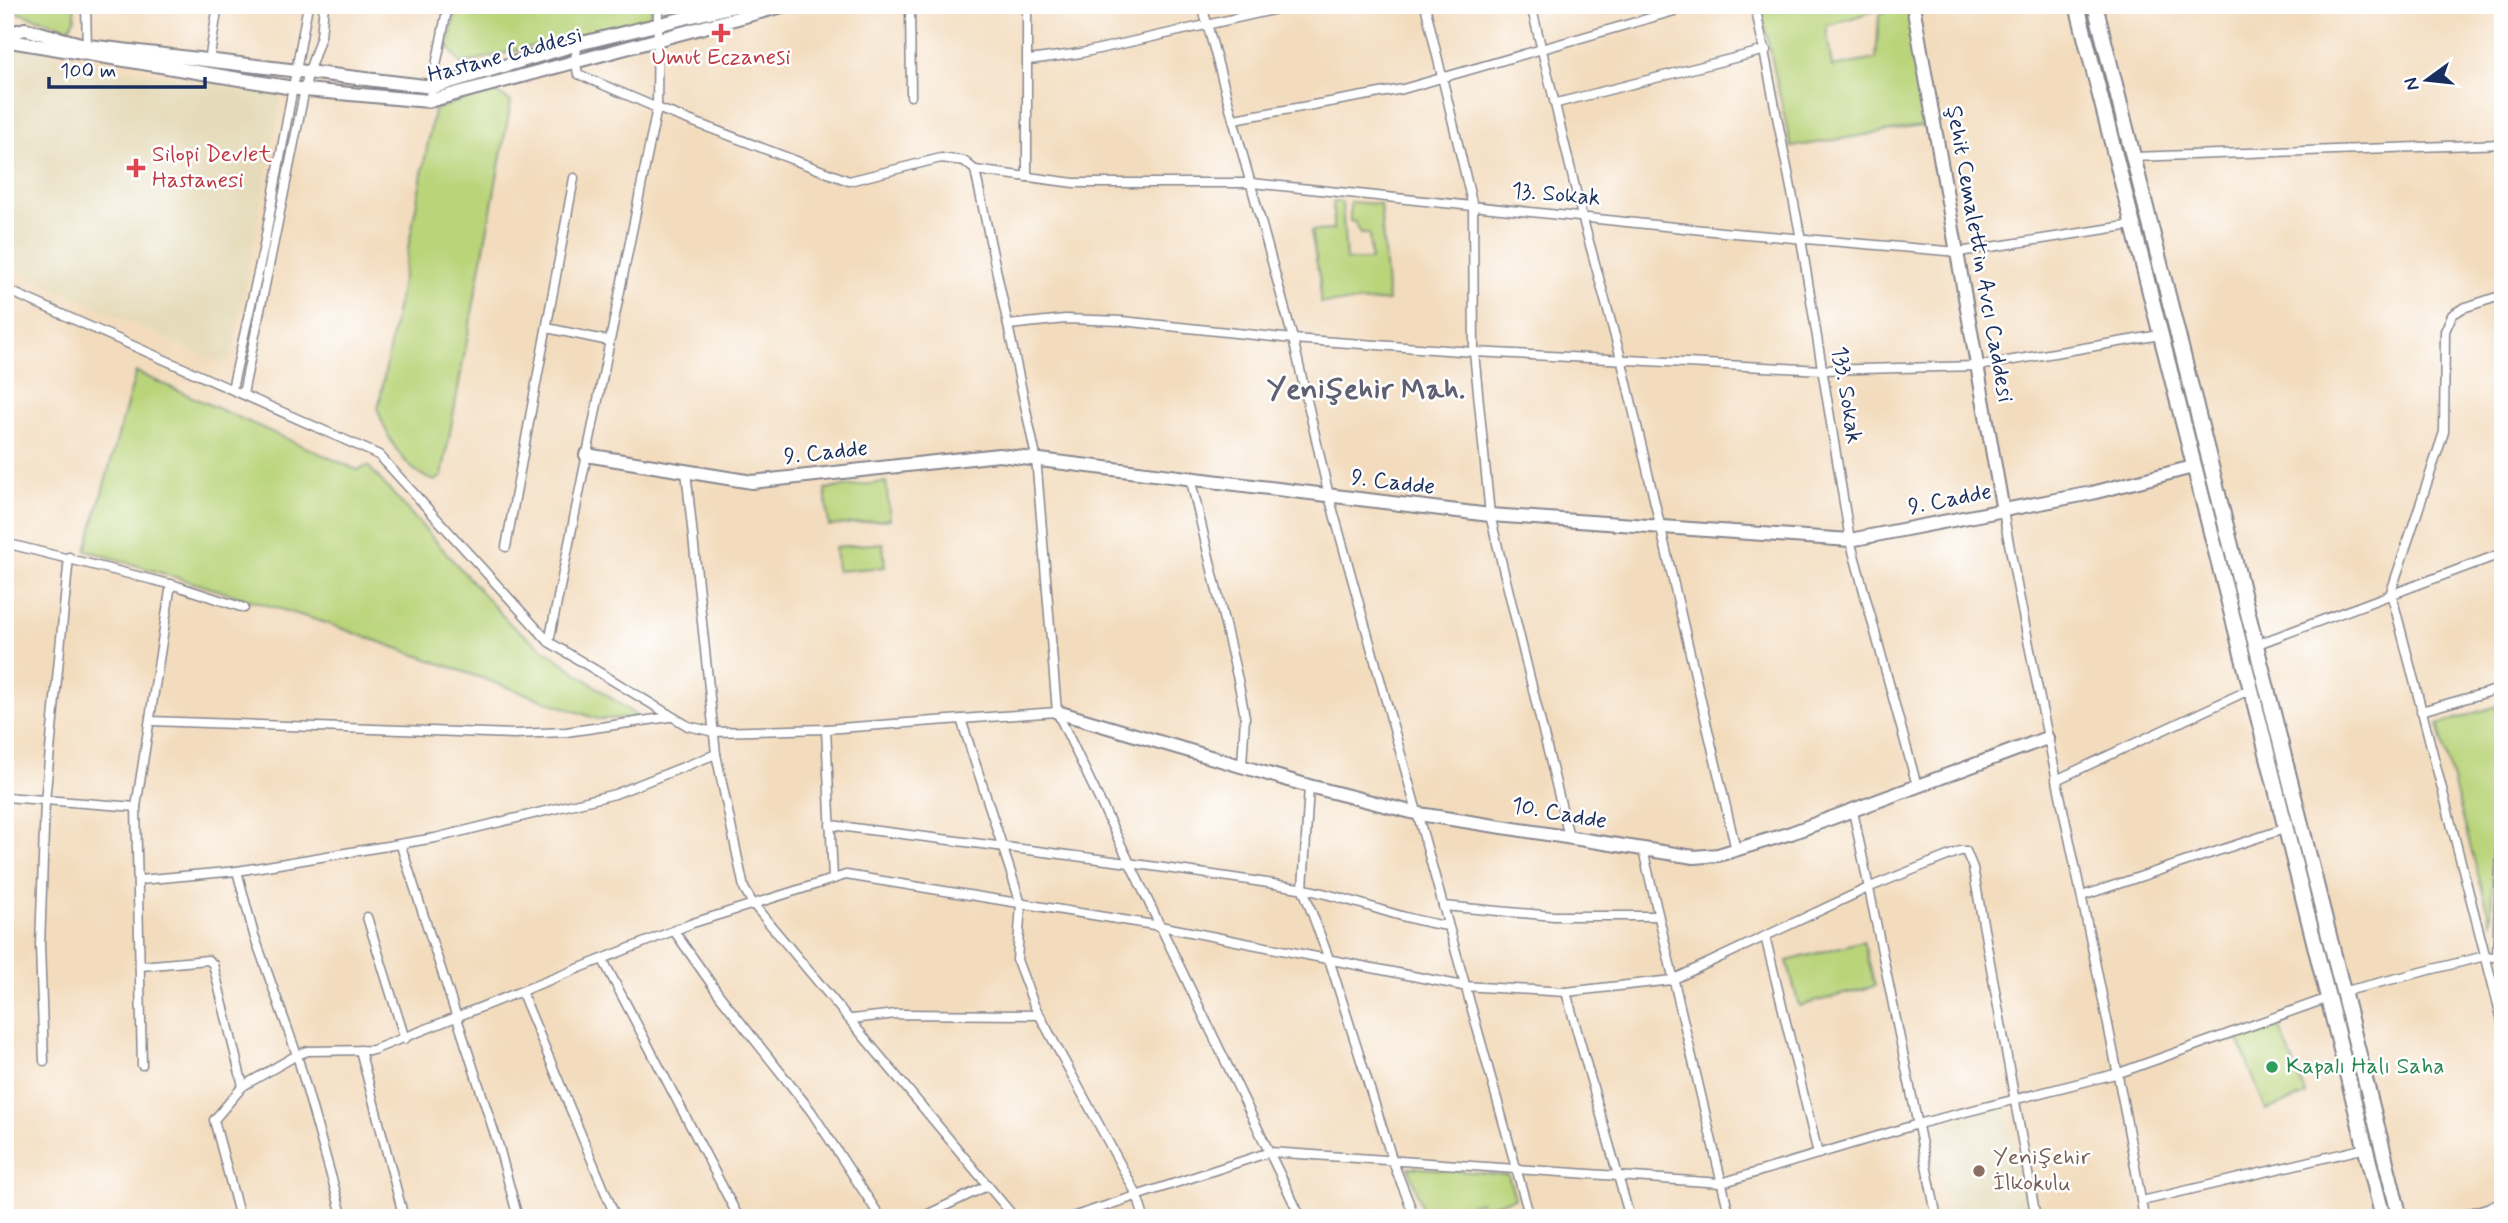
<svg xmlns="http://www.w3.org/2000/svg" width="2508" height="1223" font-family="Mynerve,sans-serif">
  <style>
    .built { fill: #e5dbba }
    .green { fill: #bad47a; stroke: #6a826c; stroke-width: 2 }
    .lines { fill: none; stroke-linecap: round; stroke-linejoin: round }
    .street-casing { stroke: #87868e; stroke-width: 11 }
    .secondary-casing { stroke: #87868e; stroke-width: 16 }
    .highway-casing { stroke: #87868e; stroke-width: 18 }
    .street { stroke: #fff; stroke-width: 8 }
    .secondary { stroke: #fff; stroke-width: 12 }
    .highway { stroke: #fff; stroke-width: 14 }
    .health-dot { fill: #e0444e; stroke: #fff; stroke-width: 2.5 }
    .leisure-dot { fill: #2e9e5b; stroke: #fff; stroke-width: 2.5 }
    .education-dot { fill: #8d6e63; stroke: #fff; stroke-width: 2.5 }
    .labels { text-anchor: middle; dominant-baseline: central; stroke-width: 5; stroke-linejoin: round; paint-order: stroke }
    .street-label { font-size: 23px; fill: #1b2f5e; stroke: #fff }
    .health-label { font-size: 23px; fill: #be3a42; stroke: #fff }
    .leisure-label { font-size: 23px; fill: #27864d; stroke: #fff; text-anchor: start }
    .education-label { font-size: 23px; fill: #785e54; stroke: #fff; text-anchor: start }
    .district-label { font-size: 30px; font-weight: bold; fill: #5f6071; stroke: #fff }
  </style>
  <rect width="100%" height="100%" fill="#fff"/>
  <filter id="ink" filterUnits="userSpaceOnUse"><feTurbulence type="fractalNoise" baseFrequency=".0143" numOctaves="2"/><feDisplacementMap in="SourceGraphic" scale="14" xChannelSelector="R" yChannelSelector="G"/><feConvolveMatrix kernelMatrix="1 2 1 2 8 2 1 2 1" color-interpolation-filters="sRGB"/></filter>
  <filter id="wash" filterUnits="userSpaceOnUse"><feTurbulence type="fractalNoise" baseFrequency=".00686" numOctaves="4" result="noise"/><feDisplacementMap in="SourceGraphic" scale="28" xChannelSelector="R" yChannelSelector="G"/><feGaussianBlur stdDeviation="1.57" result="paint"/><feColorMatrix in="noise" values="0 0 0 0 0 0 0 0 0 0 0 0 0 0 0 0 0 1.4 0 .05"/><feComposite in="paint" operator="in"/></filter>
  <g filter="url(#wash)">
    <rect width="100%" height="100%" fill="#f3dcbd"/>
    <g class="built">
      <polygon points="5,42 87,65 275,91 281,99 231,358 221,363 5,266"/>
      <polygon points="2005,1107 2030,1218 1948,1218 1927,1124"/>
    </g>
    <g class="green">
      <polygon points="5,5 74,5 75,18 69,28 5,9"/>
      <polygon points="457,5 651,5 651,17 461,64 448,46"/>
      <polygon points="1760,5 1894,5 1826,26 1832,67 1876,59 1879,16 1885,11 1907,7 1927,125 1791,147"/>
      <path d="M493 90 511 102 442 476 435 481C405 472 387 438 378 410L434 110Z"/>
      <polygon points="1333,202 1342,202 1346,260 1371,260 1369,234 1361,234 1355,222 1350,221 1350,202 1380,204 1388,301 1320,303 1320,281 1311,231 1333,230"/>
      <polygon points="136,372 357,470 368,466 511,625 639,718 597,719 326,623 86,550"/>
      <polygon points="886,482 890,519 829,526 825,489"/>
      <polygon points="883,543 885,567 837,571 835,547"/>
      <polygon points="2497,706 2491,923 2438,725"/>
      <polygon points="1863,941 1875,986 1799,1006 1787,961"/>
      <polygon points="2278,1023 2306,1095 2266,1110 2238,1039"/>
      <polygon points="1409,1167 1508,1175 1515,1198 1482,1208 1480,1202 1470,1205 1474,1218 1425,1218"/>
    </g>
  </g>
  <g filter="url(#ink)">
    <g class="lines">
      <g class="street-casing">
        <g id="street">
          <polyline points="86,5 87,50"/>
          <polyline points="910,5 911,96"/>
          <polyline points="1027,5 1027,177"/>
          <polyline points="1202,5 1293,339 1329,496 1530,1218"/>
          <polyline points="1425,5 1473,207 1474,352 1490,515 1569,837"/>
          <polyline points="1531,5 1582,216 1622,362 1736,850"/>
          <polyline points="1755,5 1801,239 1850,540 1917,786"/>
          <polyline points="578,44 575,59 578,74 657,108 849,181 941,158 964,161 975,170 1036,457 1057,712 1301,1218"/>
          <polyline points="1029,60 1081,53 1295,5"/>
          <polyline points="209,61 218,5"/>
          <polyline points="429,101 448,5"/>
          <polyline points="1557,103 1766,50"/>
          <polyline points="1234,119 1403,89 1695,5"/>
          <polyline points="2133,157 2503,144"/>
          <polyline points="975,170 1074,183 1252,183 1722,232 1959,252 2132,225"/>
          <polyline points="5,289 379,455 549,642 688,726 714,732 826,729 1057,712"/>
          <polyline points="2503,295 2463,308 2452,315 2445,331 2444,432 2391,592 2503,1024"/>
          <polyline points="1008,325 1065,319 1122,321 1293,339 1474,352 1822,370 1978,366 2160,335"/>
          <polyline points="547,328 609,341"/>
          <polyline points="232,389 264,246 308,5"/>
          <polyline points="243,394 308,74 321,36 324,5"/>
          <polyline points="686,471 716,754 744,888 753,904 1015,1218"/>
          <polyline points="1190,477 1238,680 1245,717 1242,765"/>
          <path d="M2003 511C2046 747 2104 981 2144 1218"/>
          <polyline points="5,543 177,586 244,608"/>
          <polyline points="506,547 574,178"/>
          <polyline points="549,642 657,108 658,5"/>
          <polyline points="2255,645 2503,553"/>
          <polyline points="2421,711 2503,688"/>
          <polyline points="961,719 1021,904 1017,960 1034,1005 1137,1195 1144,1218"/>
          <polyline points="150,721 514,734 566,732 670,717"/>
          <polyline points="826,729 833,879"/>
          <polyline points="2056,780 2249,690"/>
          <polyline points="1309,786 1303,889 1329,959 1393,1162 1415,1218"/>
          <polyline points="5,797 136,807"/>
          <polyline points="1853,811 1937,1218"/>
          <path d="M830 825C987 845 1143 863 1299 888 1350 897 1397 919 1448 926"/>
          <polyline points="401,846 499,1147 518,1218"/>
          <polyline points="1643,850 1730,1218"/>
          <polyline points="237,871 254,935 297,1055 343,1218"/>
          <polyline points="140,880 237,871 435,838 615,794 716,754"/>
          <polyline points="2082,896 2284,829"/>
          <polyline points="1443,906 1554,916 1658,916"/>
          <polyline points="367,917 405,1039"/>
          <polyline points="674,931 720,996 811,1111 881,1218"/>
          <polyline points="1765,936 1818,1154"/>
          <polyline points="2497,957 2503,785"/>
          <polyline points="603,960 739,1218"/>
          <polyline points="141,966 208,960 213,964 243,1086"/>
          <polyline points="1566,992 1630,1218"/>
          <polyline points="2342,992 2485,956 2503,958"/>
          <polyline points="522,993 616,1218"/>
          <polyline points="852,1019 896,1014 1040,1015"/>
          <polyline points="360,1050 404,1218"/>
          <polyline points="44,1061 40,946 45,801 69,557"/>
          <polyline points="142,1065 136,807 171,584"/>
          <polyline points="2142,1201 2366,1148"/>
          <polyline points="240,1218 214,1120 243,1086 297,1055 308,1051 373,1050 693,923 846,875 1160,926 1463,986 1566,992 1672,980 1870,887 1960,851 1966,851 1973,868 2036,1218"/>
          <polyline points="920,1218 987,1186"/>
          <polyline points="1069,1218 1270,1152 1721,1183 1918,1124 2119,1073 2331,997"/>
          <polyline points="2454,1218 2503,1203"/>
        </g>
      </g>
      <g class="secondary-casing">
        <g id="secondary">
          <polyline points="738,5 578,44 433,87 88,46 25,29 14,32 16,42 305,90 429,101 786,5"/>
          <polyline points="1913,5 2003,511"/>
          <polyline points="586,455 752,482 999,455 1490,515 1850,540 2092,493 2193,467"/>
          <polyline points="1057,712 1309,786 1419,814 1694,857 1718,855 1791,833 2047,738"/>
        </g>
      </g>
      <g class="highway-casing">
        <g id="highway">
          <path d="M2077 5C2179 409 2284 813 2383 1218"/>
          <polyline points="2095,5 2400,1218"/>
        </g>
      </g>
      <use href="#street" class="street"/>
      <use href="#secondary" class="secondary"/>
      <use href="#highway" class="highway"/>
    </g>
  </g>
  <g class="health-dot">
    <path d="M717.5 22.5h7v7h7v7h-7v7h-7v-7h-7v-7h7z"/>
    <path d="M132.5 157.5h7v7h7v7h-7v7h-7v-7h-7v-7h7z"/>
  </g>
  <circle class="leisure-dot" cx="2272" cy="1067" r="7"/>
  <circle class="education-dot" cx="1979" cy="1171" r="7"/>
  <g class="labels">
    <g class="street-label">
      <text transform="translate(505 56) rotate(-15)">Hastane Caddesi</text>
      <text transform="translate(1556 195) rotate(5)">13. Sokak</text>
      <text transform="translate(1979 254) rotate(80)">Şehit Cemalettin Avcı Caddesi</text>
      <text transform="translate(1846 395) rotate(81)">133. Sokak</text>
      <text transform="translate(826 453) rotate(-6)">9. Cadde</text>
      <text transform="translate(1393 483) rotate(7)">9. Cadde</text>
      <text transform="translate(1950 500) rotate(-11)">9. Cadde</text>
      <text transform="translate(1559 814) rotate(10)">10. Cadde</text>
    </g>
    <g class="health-label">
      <text x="721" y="58">Umut Eczanesi</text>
      <text x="152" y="155" text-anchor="start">Silopi Devlet<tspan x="152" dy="26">Hastanesi</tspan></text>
    </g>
    <g class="leisure-label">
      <text x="2286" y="1067">Kapalı Halı Saha</text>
    </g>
    <g class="education-label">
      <text x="1993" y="1158">Yenişehir<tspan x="1993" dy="26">İlkokulu</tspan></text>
    </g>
    <g class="district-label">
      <text x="1366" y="389">Yenişehir Mah.</text>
    </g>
  </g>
  <rect width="2508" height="1223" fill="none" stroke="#fff" stroke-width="28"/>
  <g transform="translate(2427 80) rotate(255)" stroke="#ffffff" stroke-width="5" paint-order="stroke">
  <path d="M0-5L12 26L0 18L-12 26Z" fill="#1b2f5e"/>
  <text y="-10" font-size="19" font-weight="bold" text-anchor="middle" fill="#1b2f5e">N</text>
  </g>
  <path d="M49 77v10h156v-10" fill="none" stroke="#1b2f5e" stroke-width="3.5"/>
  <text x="60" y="77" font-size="21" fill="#1b2f5e" stroke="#ffffff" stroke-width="5" paint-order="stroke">100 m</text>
</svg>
